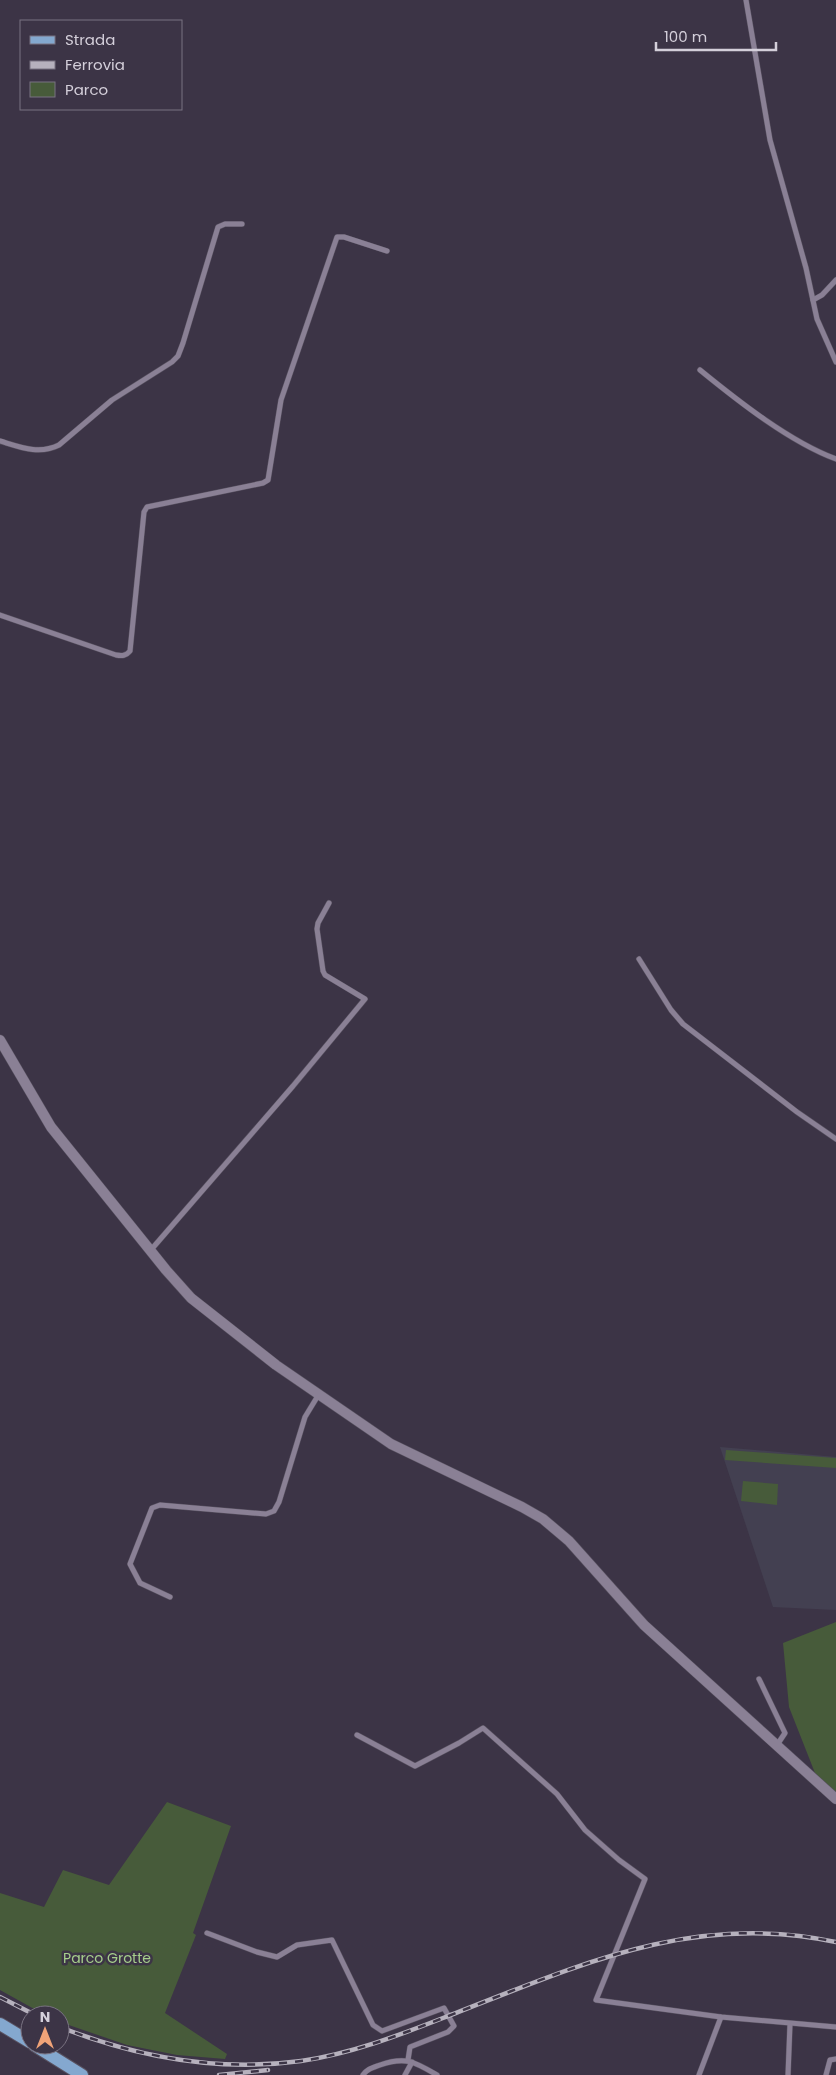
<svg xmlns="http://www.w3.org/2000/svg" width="836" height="2075" font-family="Poppins,sans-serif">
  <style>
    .education { fill: #434051 }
    .green { fill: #475b3a }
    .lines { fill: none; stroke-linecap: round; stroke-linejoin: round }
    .minor-casing { stroke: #585160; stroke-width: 6 }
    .secondary-casing { stroke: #585160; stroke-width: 11 }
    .primary-casing { stroke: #585160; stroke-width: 14 }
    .minor { stroke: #8a8095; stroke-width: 5 }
    .secondary { stroke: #8a8095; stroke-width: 10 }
    .primary { stroke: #84a8cf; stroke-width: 12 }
    .rail-casing { stroke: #b6b1bd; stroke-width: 4.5 }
    .rail { stroke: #3c3446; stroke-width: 2.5; stroke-dasharray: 8; stroke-linecap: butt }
    .labels { text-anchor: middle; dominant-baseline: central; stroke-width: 5; stroke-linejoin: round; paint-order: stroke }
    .park-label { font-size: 14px; fill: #a6cf8c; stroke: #3c3446 }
  </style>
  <rect width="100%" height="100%" fill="#3c3446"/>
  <polygon class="education" points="720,1447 836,1457 836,1610 773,1607"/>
  <g class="green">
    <polygon points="726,1450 836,1458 836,1468 725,1460"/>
    <polygon points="743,1481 778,1484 777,1505 741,1501"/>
    <polygon points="836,1622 836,1793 815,1773 789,1707 783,1643"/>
    <polygon points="167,1802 231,1826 193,1933 196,1935 165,2013 227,2054 225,2059 177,2055 127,2045 60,2022 60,2015 45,2015 0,1990 0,1893 44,1907 63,1870 109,1885"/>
  </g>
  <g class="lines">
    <g class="minor-casing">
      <g id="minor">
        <polyline points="746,0 770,140 806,268 817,319 836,362"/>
        <polyline points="813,300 822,295 836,280"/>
        <path d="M700 370C738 401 790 442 836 459"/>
        <path d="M0 441C20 447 39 455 59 445L112 400 172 362 178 356 183 343 218 227 225 224H242"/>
        <path d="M0 615 116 655C122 656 126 656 130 651L144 512 147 507 263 483 268 480 281 400 337 237H344L387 251"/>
        <polyline points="639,959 671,1010 683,1024 797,1112 836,1139"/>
        <polyline points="150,1251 293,1086 365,999 325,975 323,971 317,929 318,923 329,903"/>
        <polyline points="170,1597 140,1583 130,1564 152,1508 160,1505 266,1514 274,1511 279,1502 305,1417 319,1394"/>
        <polyline points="759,1679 785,1733 777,1745"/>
        <polyline points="357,1735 415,1766 459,1743 483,1728 557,1794 585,1830 619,1860 645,1879 596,2000 721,2017 836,2027"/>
        <polyline points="207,1933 257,1952 277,1957 297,1945 332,1940 373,2025 382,2031 444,2008 454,2026 448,2032 410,2047 408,2060"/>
        <path d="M363 2075C367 2069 372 2068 380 2065 406 2056 415 2062 437 2075"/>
        <polyline points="405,2075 412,2062"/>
        <polyline points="699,2075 721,2017"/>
        <polyline points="788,2075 790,2024"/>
        <polyline points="826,2075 830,2060 836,2059"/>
      </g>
    </g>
    <g class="secondary-casing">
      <polyline id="secondary" points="0,1040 51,1127 166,1270 191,1298 276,1365 391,1444 522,1507 543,1519 569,1541 644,1625 836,1799"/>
    </g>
    <g class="primary-casing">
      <g id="primary">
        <polyline points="0,2024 30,2042"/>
        <polyline points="34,2045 82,2075"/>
      </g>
    </g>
    <use href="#minor" class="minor"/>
    <use href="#secondary" class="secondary"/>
    <use href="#primary" class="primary"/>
    <g class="rail-casing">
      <g id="rail">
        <polyline points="0,1997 35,2015"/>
        <path d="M60 2027C136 2057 219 2072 301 2061 350 2054 397 2036 443 2018 575 1967 691 1911 836 1942"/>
        <polyline points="219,2075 268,2070"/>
      </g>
    </g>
    <use href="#rail" class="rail"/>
  </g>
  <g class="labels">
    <g class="park-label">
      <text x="107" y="1958">Parco Grotte</text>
    </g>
  </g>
  <rect x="20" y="20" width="162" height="90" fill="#3c3446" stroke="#797281"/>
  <rect x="30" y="36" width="25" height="8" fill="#84a8cf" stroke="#797281"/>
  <text x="65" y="45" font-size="15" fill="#d4cfda">Strada</text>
  <rect x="30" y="61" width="25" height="8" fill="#b6b1bd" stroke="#797281"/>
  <text x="65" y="70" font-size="15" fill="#d4cfda">Ferrovia</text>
  <rect x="30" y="82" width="25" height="15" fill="#475b3a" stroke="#797281"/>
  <text x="65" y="95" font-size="15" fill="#d4cfda">Parco</text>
  <g transform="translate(45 2030)"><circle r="24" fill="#3c3446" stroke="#797281"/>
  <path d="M0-4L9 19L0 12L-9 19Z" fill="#f0a378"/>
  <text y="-8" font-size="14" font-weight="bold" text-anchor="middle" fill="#d4cfda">N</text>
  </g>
  <path d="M656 42v8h120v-8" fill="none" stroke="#d4cfda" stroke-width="2.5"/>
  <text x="664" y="42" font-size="15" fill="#d4cfda" stroke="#3c3446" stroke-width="4" paint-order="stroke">100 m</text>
</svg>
